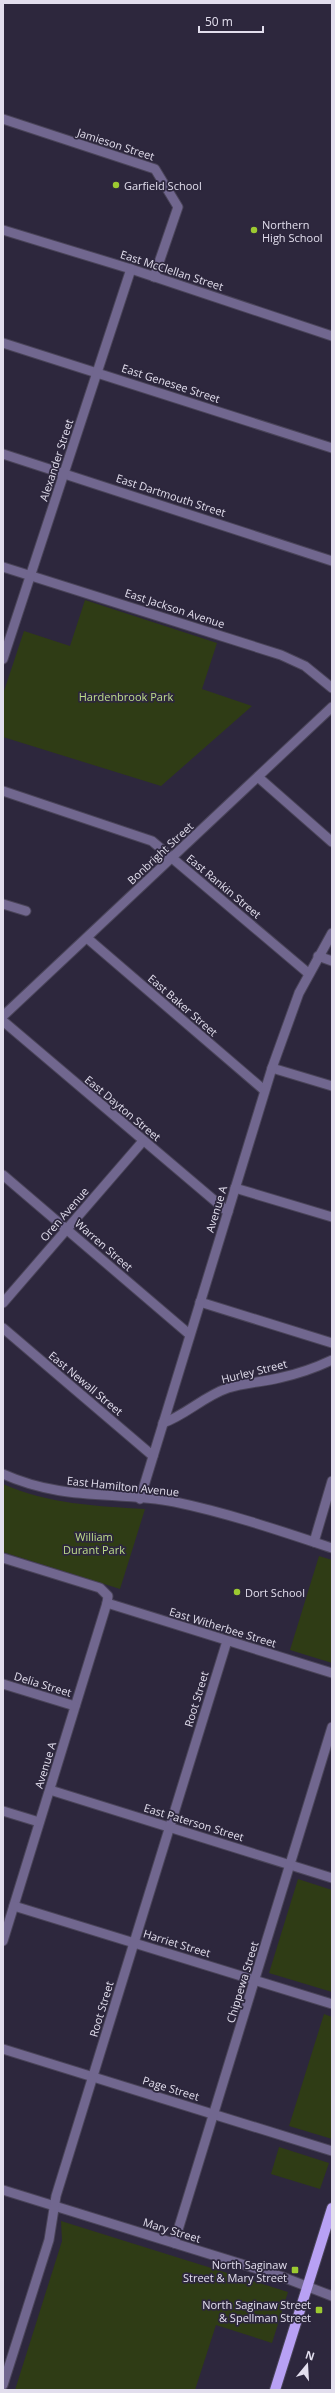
<svg xmlns="http://www.w3.org/2000/svg" width="335" height="2393" font-family="'Open Sans',sans-serif">
  <style>
    .green { fill: #2f3c15 }
    .lines { fill: none; stroke-linecap: round; stroke-linejoin: round }
    .minor-casing { stroke: #4a4459; stroke-width: 11 }
    .major-casing { stroke: #4a4459; stroke-width: 12 }
    .minor { stroke: #71678f; stroke-width: 9 }
    .major { stroke: #b8a1f4; stroke-width: 10 }
    .poi-dot { fill: #9cca31; stroke: #2d273d; stroke-width: 1.5 }
    .labels { text-anchor: middle; dominant-baseline: central; stroke-width: 3.5; stroke-linejoin: round; paint-order: stroke }
    .street-label { font-size: 11px; fill: #e2deed; stroke: #2d273d }
    .poi-label { font-size: 11px; fill: #e2deed; stroke: #2d273d; text-anchor: start }
    .park-label { font-size: 11px; fill: #bfde8c; stroke: #2d273d }
  </style>
  <rect width="100%" height="100%" fill="#2d273d"/>
  <g class="green">
    <polygon points="85,600 217,643 202,689 252,706 161,786 3,737 3,694 24,631 70,646"/>
    <path d="M3 1484C48 1504 96 1506 145 1509L120 1589 3 1552Z"/>
    <polygon points="319,1556 332,1560 332,1663 290,1650"/>
    <polygon points="298,1879 332,1890 332,1992 269,1973"/>
    <polygon points="324,2014 332,2017 332,2139 289,2126"/>
    <polygon points="279,2147 329,2163 320,2189 271,2174"/>
    <polygon points="61,2221 288,2292 272,2343 216,2325 195,2390 15,2390 62,2241"/>
  </g>
  <g class="lines">
    <g class="minor-casing">
      <g id="minor">
        <polyline points="3,119 155,169 178,207 154,277"/>
        <polyline points="3,230 131,269 332,336"/>
        <polyline points="3,343 332,448"/>
        <polyline points="3,454 332,561"/>
        <polyline points="3,567 281,655 305,666 332,688"/>
        <polyline points="3,659 131,269"/>
        <polyline points="258,777 332,842"/>
        <polyline points="3,791 152,841 308,973"/>
        <polyline points="3,904 26,911"/>
        <polyline points="87,938 264,1090"/>
        <polyline points="318,956 332,961"/>
        <polyline points="3,1016 332,707"/>
        <polyline points="3,1021 228,1212"/>
        <polyline points="272,1068 332,1086"/>
        <polyline points="3,1175 189,1334"/>
        <polyline points="235,1188 332,1217"/>
        <polyline points="200,1302 332,1343"/>
        <polyline points="3,1303 143,1141"/>
        <polyline points="3,1328 153,1456"/>
        <path d="M163 1423C186 1415 204 1396 228 1388 244 1383 262 1382 279 1378 298 1374 315 1368 332 1360"/>
        <path d="M3 1474C63 1501 114 1491 175 1502 228 1513 281 1531 332 1548"/>
        <polyline points="140,1499 272,1068 299,993 332,933"/>
        <polyline points="314,1542 332,1481"/>
        <polyline points="3,1558 100,1588 108,1596 107,1603 3,1941"/>
        <polyline points="107,1603 332,1673"/>
        <polyline points="3,1684 75,1706"/>
        <polyline points="50,1790 332,1878"/>
        <polyline points="3,1811 39,1822"/>
        <polyline points="14,1906 332,2004"/>
        <polyline points="3,2049 332,2151"/>
        <polyline points="3,2190 280,2276 332,2296"/>
        <polyline points="174,2243 332,1727"/>
        <polyline points="3,2385 49,2240 56,2196 227,1641"/>
      </g>
    </g>
    <g class="major-casing">
      <polyline id="major" points="275,2390 332,2208"/>
    </g>
    <use href="#minor" class="minor"/>
    <use href="#major" class="major"/>
  </g>
  <g class="poi-dot">
    <circle cx="116" cy="185" r="4"/>
    <circle cx="254" cy="230" r="4"/>
    <circle cx="237" cy="1592" r="4"/>
    <rect x="291" y="2266" width="8" height="8" rx="2"/>
    <rect x="315" y="2306" width="8" height="8" rx="2"/>
  </g>
  <g class="labels">
    <g class="street-label">
      <text transform="translate(116 144) rotate(18)">Jamieson Street</text>
      <text transform="translate(172 270) rotate(18)">East McClellan Street</text>
      <text transform="translate(171 383) rotate(18)">East Genesee Street</text>
      <text transform="translate(56 460) rotate(-72)">Alexander Street</text>
      <text transform="translate(171 495) rotate(18)">East Dartmouth Street</text>
      <text transform="translate(175 608) rotate(18)">East Jackson Avenue</text>
      <text transform="translate(160 853) rotate(-43)">Bonbright Street</text>
      <text transform="translate(224 886) rotate(40)">East Rankin Street</text>
      <text transform="translate(183 1005) rotate(41)">East Baker Street</text>
      <text transform="translate(123 1108) rotate(40)">East Dayton Street</text>
      <text transform="translate(216 1209) rotate(-73)">Avenue A</text>
      <text transform="translate(64 1214) rotate(-49)">Oren Avenue</text>
      <text transform="translate(104 1245) rotate(41)">Warren Street</text>
      <text transform="translate(254 1371) rotate(-14)">Hurley Street</text>
      <text transform="translate(86 1383) rotate(40)">East Newall Street</text>
      <text transform="translate(123 1486) rotate(6)">East Hamilton Avenue</text>
      <text transform="translate(223 1627) rotate(17)">East Witherbee Street</text>
      <text transform="translate(43 1684) rotate(17)">Delia Street</text>
      <text transform="translate(196 1699) rotate(-73)">Root Street</text>
      <text transform="translate(45 1765) rotate(-73)">Avenue A</text>
      <text transform="translate(194 1822) rotate(17)">East Paterson Street</text>
      <text transform="translate(177 1943) rotate(17)">Harriet Street</text>
      <text transform="translate(242 1982) rotate(-73)">Chippewa Street</text>
      <text transform="translate(101 2009) rotate(-73)">Root Street</text>
      <text transform="translate(171 2088) rotate(17)">Page Street</text>
      <text transform="translate(172 2230) rotate(17)">Mary Street</text>
    </g>
    <g class="poi-label">
      <text x="124" y="185">Garfield School</text>
      <text x="262" y="224">Northern<tspan x="262" dy="13">High School</tspan></text>
      <text x="245" y="1592">Dort School</text>
      <text x="287" y="2264" text-anchor="end">North Saginaw<tspan x="287" dy="13">Street &amp; Mary Street</tspan></text>
      <text x="311" y="2304" text-anchor="end">North Saginaw Street<tspan x="311" dy="13">&amp; Spellman Street</tspan></text>
    </g>
    <g class="park-label">
      <text x="126" y="696">Hardenbrook Park</text>
      <text x="94" y="1536">William<tspan x="94" dy="13">Durant Park</tspan></text>
    </g>
  </g>
  <rect width="335" height="2393" fill="none" stroke="#e2deed" stroke-width="8"/>
  <g transform="translate(307 2365) rotate(18)" stroke="#2d273d" stroke-width="3" paint-order="stroke">
  <path d="M0-3L7 15L0 10L-7 15Z" fill="#e2deed"/>
  <text y="-6" font-size="11" font-weight="bold" text-anchor="middle" fill="#e2deed">N</text>
  </g>
  <path d="M199 26v6h64v-6" fill="none" stroke="#e2deed" stroke-width="2"/>
  <text x="205" y="26" font-size="12" fill="#e2deed" stroke="#2d273d" stroke-width="3" paint-order="stroke">50 m</text>
</svg>
